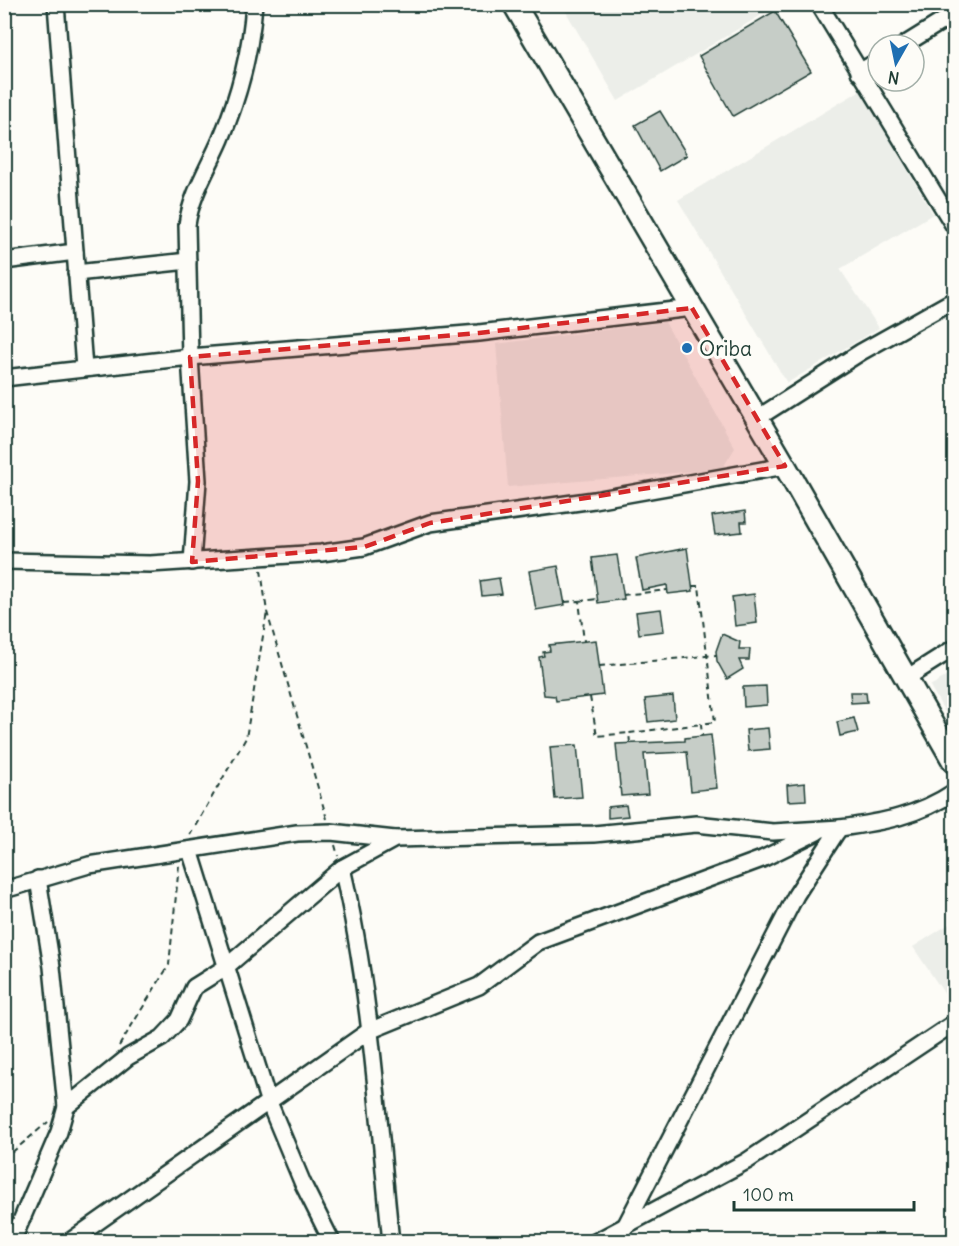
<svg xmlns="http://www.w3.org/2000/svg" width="959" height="1246" font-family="Delius,sans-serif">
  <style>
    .built { fill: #eceee9 }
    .building { fill: #c6cdc7; stroke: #1f3d34; stroke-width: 1.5 }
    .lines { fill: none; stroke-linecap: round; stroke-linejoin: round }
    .minor-casing { stroke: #1f3d34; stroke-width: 20 }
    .highway-casing { stroke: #1f3d34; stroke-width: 26 }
    .path { stroke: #1f3d34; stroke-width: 2; stroke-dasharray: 6 4.5; stroke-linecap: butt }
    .minor { stroke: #fdfcf7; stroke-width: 15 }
    .highway { stroke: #fdfcf7; stroke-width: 21 }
    .marked { fill: #d62828; fill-opacity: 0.2; stroke: #d62828; stroke-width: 4.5; stroke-dasharray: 12 8; stroke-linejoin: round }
    .poi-dot { fill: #1f6fb2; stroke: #fdfcf7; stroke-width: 2 }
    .labels { text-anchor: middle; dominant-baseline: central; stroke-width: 6; stroke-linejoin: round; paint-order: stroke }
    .poi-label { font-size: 21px; fill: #1f3d34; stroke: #fdfcf7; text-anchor: start }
  </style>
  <rect width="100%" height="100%" fill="#fdfcf7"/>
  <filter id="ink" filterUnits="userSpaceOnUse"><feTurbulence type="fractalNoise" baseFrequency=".0167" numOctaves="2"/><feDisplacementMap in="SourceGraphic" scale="12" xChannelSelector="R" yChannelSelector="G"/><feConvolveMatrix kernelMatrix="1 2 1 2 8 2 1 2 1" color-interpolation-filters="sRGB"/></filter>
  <g filter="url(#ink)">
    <g class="built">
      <polygon points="562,5 778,5 618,101"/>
      <polygon points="861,90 933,214 840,269 879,328 787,383 678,200"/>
      <polygon points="665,322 735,448 722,469 508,487 496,344"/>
      <polygon points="954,672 954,728 930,686"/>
      <polygon points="954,921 954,1004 952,1005 913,947"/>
    </g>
    <g class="building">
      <polygon points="775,11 811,71 733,116 699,56"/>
      <polygon points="660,111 687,155 660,171 635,125"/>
      <polygon points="745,511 746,522 741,522 742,532 715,535 712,516"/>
      <polygon points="687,548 693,591 668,594 667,585 642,590 636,558"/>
      <polygon points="617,555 624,599 598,603 592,558"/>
      <polygon points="558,566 565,605 536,610 529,571"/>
      <polygon points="499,578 502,594 482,596 480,581"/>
      <polygon points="754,594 757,623 735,626 732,597"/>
      <polygon points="661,609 664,631 639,634 636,612"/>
      <polygon points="722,634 740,642 739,649 750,649 749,660 739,660 743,669 727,679 717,661 716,651"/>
      <polygon points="596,640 603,695 556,701 555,696 544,695 539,657 544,656 543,652 550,651 549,645"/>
      <polygon points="766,686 767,705 744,707 743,687"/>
      <polygon points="850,692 866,692 867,702 851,703"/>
      <polygon points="673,696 675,719 648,722 645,699"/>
      <polygon points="854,718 858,732 840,736 837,722"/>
      <polygon points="768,728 770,749 748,751 746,730"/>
      <polygon points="711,735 717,788 691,791 687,752 644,754 648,794 621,796 616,744 685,741 685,738"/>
      <polygon points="577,745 582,797 555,799 550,747"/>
      <polygon points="805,783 806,800 788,801 787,785"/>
      <polygon points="626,805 628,816 608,818 608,807"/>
    </g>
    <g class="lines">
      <g class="minor-casing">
        <g id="minor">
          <polyline points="56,4 84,368"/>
          <polyline points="819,4 954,226"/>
          <polyline points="904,45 954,14"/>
          <polyline points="859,72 878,61"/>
          <polyline points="4,261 75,252"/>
          <polyline points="76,273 188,261"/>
          <polyline points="4,378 190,357 479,333 692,308"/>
          <polyline points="756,419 861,352 954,300"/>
          <polyline points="4,561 150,564 321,553 364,547 430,523 594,500 785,466"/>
          <path d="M192 562 198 481 190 357 187 225C191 195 209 167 221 139 239 96 251 51 254 4"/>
          <polyline points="905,679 954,648"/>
          <polyline points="190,850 268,1100 303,1184 332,1242"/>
          <path d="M342 868C371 990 378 1117 391 1242"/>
          <polyline points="4,890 89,865 297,833 331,832 395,839"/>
          <polyline points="66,1107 128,1057 162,1038 179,1020 194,987 226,967 342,868 395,839 594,834 696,824 773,832 840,828"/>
          <polyline points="12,1242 59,1132 66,1107 52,967 38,879"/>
          <polyline points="69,1242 369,1031 479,986 538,942 762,859 817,832"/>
          <polyline points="595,1242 747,1161 954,1023"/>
          <path d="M617 1242 796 895 836 833 840 828C883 822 918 816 954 792"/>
        </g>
      </g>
      <g class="highway-casing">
        <polyline id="highway" points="514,4 785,466 954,762"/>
      </g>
      <g class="path">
        <polyline points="261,570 267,612 327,819"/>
        <polyline points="692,586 699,586 715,722 701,724 702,736"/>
        <polyline points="623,595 668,590"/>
        <polyline points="579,601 598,599"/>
        <polyline points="565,602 579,601 584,641"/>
        <polyline points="599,666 716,655"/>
        <polyline points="590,697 597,736 629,733"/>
        <polyline points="630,743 629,733 701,724"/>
        <polyline points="190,835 246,738 267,612"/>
        <polyline points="335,845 338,856"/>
        <polyline points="119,1046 169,965 179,865"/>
        <polyline points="4,1159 48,1122"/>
      </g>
      <use href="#minor" class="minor"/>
      <use href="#highway" class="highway"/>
    </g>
  </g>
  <path class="marked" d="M692 308 785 466 430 523 364 547 192 562 198 481 190 357 479 333Z"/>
  <circle class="poi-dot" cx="687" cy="348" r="6"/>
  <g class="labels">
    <g class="poi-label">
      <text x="699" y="348">Oriba</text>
    </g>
  </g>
  <rect width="959" height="1246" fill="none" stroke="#fdfcf7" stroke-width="24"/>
  <rect x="12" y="12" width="935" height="1222" fill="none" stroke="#1f3d34" stroke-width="2" filter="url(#ink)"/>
  <g transform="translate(896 63) rotate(189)"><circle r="28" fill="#fdfcf7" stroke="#a4b0a9" stroke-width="1.5"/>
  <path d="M0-4.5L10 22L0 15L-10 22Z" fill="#1f6fb2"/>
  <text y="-9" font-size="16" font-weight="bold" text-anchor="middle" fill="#1f3d34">N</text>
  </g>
  <path d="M734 1201v9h180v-9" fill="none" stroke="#1f3d34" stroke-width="3"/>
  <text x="743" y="1201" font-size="18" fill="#1f3d34" stroke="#fdfcf7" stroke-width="4.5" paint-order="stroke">100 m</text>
</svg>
